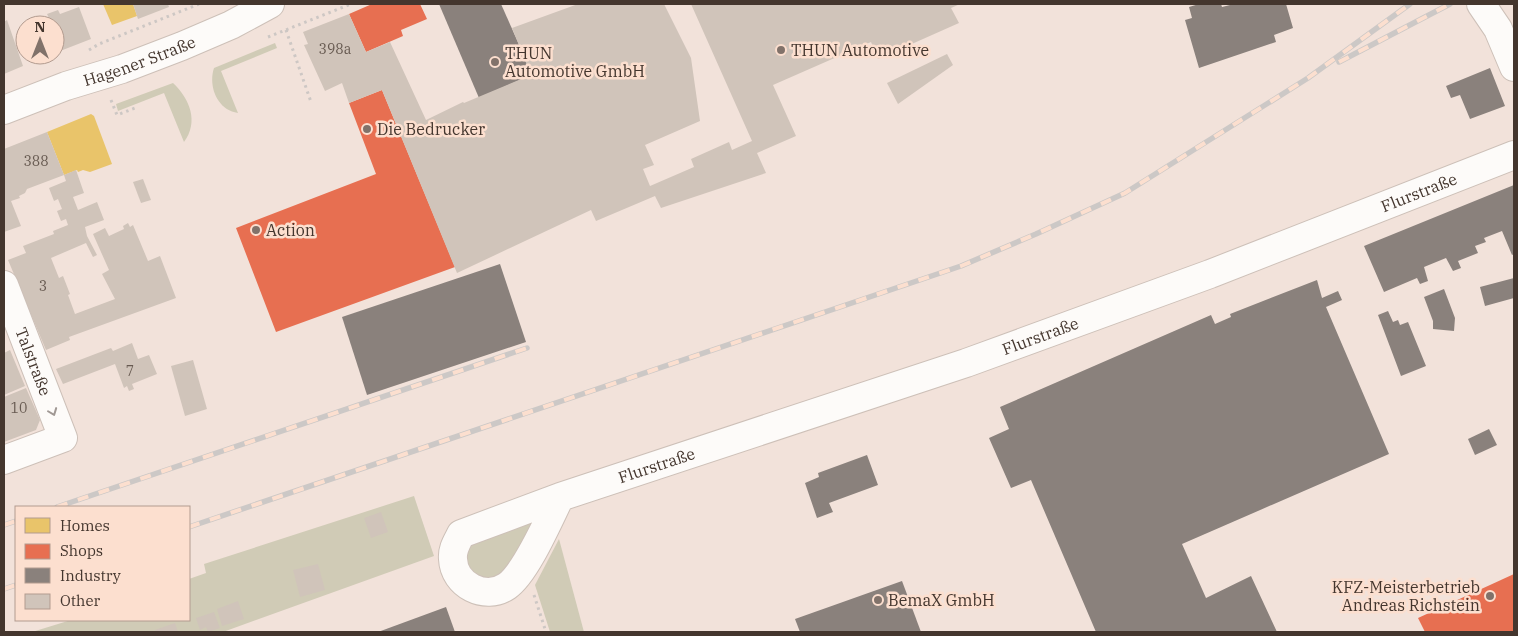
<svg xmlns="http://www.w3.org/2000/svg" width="1518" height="636" font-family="'IBM Plex Serif',serif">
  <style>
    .green { fill: #d0cbb6 }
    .homes { fill: #e9c46a }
    .shops { fill: #e76f51 }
    .industry { fill: #8a817c }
    .building { fill: #d0c4ba }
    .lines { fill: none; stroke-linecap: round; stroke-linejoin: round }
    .minor-casing { stroke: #cdc0b8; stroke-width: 30 }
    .major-casing { stroke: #cdc0b8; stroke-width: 30 }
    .path { stroke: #cdc7c4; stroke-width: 3; stroke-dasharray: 2.5 4; stroke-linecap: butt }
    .minor { stroke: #fdfbf9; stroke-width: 28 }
    .major { stroke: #fdfbf9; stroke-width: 28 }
    .rail-casing { stroke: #ccc8c6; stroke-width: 5.5 }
    .rail { stroke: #fcdfcf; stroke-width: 4; stroke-dasharray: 11; stroke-linecap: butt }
    .oneway { stroke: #a09894 }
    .poi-dot { fill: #81726a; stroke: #fcdfcf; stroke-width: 2 }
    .labels { text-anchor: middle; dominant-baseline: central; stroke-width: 5; stroke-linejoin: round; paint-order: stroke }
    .number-label { font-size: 14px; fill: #675a51 }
    .poi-label { font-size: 16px; fill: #44362e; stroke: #fcdfcf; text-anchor: start }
    .street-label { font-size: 16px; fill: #44362e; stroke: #fcdfcf }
  </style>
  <rect width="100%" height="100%" fill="#f2e2da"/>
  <g class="green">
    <path d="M275 43 277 48 221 71 238 113C217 110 208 86 214 68Z"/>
    <path d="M173 83C190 99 199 122 184 142L164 93 118 111 116 104Z"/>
    <polygon points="414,496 434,556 223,632 32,632 71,620 189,620 189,579 206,573 204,564"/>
    <polygon points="544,504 523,565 482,590 456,545"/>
    <polygon points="559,539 584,632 550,632 535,585"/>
  </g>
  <g class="homes">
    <polygon points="103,4 133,4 137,16 112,25"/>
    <polygon points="91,114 94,116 112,164 90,172 83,170 78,172 77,170 64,175 47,132"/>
  </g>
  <g class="shops">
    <polygon points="372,4 420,4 427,19 401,30 403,36 366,52 349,14"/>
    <polygon points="382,90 455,267 276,332 236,228 376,174 349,103"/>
    <polygon points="1514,574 1514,632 1425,632 1418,618"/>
  </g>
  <g class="industry">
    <polygon points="439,4 501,4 521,49 531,75 479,98"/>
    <polygon points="1199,4 1221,4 1222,7 1234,4 1286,4 1293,28 1274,35 1276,42 1199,68 1185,20 1192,18 1189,7"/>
    <polygon points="1490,68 1505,106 1470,119 1460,95 1451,98 1446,86"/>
    <polygon points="1514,185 1514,254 1512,255 1502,231 1484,238 1486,242 1475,246 1478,253 1458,261 1461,268 1453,271 1446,258 1424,267 1428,281 1420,284 1417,278 1384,292 1364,246"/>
    <polygon points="500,264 526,342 367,395 342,317"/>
    <polygon points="1514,278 1514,298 1485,306 1480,287"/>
    <polygon points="1317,280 1322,298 1338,291 1342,300 1326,307 1389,454 1182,544 1206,598 1251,576 1277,632 1096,632 1031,480 1011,488 989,438 1009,429 1000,407 1211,315 1215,324 1231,317 1230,314"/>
    <polygon points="1444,289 1455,318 1454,331 1433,329 1433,321 1424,297"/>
    <polygon points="1388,311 1393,322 1398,320 1400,325 1408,322 1426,366 1401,376 1378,315"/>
    <polygon points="1489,429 1497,445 1475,455 1468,439"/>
    <polygon points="867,455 878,485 829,503 833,512 817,518 805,483 819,477 818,473"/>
    <polygon points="902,581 921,632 800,632 795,619"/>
    <polygon points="446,607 455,632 378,632"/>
  </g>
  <g class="building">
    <polygon points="133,4 168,4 169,7 138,19"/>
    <polygon points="578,4 664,4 691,58 700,121 645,145 654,165 643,169 650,186 694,167 691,159 729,142 732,150 752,141 691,4 960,4 951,8 959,23 878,59 871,42 773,85 796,136 757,153 766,173 661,208 655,196 596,221 591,210 457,273 382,90 349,103 342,83 325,91 304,45 308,44 303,32 349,14 366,52 390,42 426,120 463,102 464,103 531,75 512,28"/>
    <polygon points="79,7 91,39 55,53 55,25 32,25 49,18 47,14 58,10 60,14"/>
    <polygon points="7,20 23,66 4,74 4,22"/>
    <polygon points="947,54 953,65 898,104 887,83"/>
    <polygon points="47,132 64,175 27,189 25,193 19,196 20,198 11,201 21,226 4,232 4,149"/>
    <polygon points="76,170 84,193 73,197 78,210 97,202 104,220 85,227 87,236 97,255 93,257 86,243 51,258 59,278 63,276 70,294 68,295 75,314 115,299 102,274 109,270 93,234 105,228 109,236 124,229 123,226 128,223 130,227 133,225 148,261 160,256 176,298 69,337 70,340 46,350 8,260 26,253 23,246 54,234 53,231 68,225 66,219 61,221 57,211 62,209 58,199 54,201 49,188 66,181 64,175"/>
    <polygon points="143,179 151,200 141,203 133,182"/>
    <polygon points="132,343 138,359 149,355 157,374 132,384 134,389 129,391 127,386 124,388 115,364 63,384 56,369 111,348 113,351"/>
    <polygon points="10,350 25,386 4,395 4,353"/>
    <polygon points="193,360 207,409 185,416 171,366"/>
    <polygon points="26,388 40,420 36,430 4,442 4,397"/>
    <polygon points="381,512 388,532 371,538 364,518"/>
    <polygon points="318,564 325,590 300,597 293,570"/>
    <polygon points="238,601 244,619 222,626 217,609"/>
    <polygon points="214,612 220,628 208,632 206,627 200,630 196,618"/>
    <polygon points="175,623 178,632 156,632 155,630"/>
  </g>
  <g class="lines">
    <g class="minor-casing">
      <g id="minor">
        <polyline points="1481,4 1498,29 1514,67"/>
        <path id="s1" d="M4 285 63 438 4 460"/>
        <path id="s2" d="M560 497C549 519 526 573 507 586 485 601 454 585 453 559 452 549 457 542 461 534L560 497 966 363 1210 274 1514 155"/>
      </g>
    </g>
    <g class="major-casing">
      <g id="major">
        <path id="s3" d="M4 110 66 86 122 69 182 46 231 25 270 4"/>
      </g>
    </g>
    <g class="path">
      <polyline points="286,30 311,102"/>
      <polyline points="268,37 351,4"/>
      <polyline points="89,50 99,44 199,4"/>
      <polyline points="111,100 117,115 135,108"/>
      <polyline points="534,595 546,632"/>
    </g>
    <use href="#minor" class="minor"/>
    <use href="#major" class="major"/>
    <g class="rail-casing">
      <g id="rail">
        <polyline points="1339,62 1450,4"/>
        <polyline points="57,507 527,348"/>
        <polyline points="4,525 16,521"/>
        <polyline points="189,527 961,266 1036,234 1125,193 1308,78 1410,4"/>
        <polyline points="4,589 16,585"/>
      </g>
    </g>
    <use href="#rail" class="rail"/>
  </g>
  <defs><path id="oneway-chevron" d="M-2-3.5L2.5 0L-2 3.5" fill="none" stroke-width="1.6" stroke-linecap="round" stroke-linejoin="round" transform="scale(1.25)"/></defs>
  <use class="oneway" href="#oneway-chevron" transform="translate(53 412) rotate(69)"/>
  <g class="poi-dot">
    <circle cx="781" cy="50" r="5"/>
    <circle cx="495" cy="62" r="5"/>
    <circle cx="367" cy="129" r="5"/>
    <circle cx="256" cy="230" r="5"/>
    <circle cx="1490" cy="596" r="5"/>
    <circle cx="878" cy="600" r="5"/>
  </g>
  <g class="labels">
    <g class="number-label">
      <text x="335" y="49">398a</text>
      <text x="36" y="161">388</text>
      <text x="43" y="286">3</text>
      <text x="130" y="371">7</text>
      <text x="19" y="408">10</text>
    </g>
    <g class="poi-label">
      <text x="791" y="50">THUN Automotive</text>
      <text x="505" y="53">THUN<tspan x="505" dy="18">Automotive GmbH</tspan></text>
      <text x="377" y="129">Die Bedrucker</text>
      <text x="266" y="230">Action</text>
      <text x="1480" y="587" text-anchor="end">KFZ-Meisterbetrieb<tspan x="1480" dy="18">Andreas Richstein</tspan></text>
      <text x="888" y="600">BemaX GmbH</text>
    </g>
    <g class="street-label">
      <text stroke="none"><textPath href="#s3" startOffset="144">Hagener Straße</textPath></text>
      <text stroke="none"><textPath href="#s2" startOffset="1221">Flurstraße</textPath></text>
      <text stroke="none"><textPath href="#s2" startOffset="816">Flurstraße</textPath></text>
      <text stroke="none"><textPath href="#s1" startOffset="82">Talstraße</textPath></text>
      <text stroke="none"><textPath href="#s2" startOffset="411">Flurstraße</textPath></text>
    </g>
  </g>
  <rect width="1518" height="636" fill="none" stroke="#44362e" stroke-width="10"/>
  <rect x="15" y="506" width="175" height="115" fill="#fcdfcf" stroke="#b29b8f"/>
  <rect x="25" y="518" width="25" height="15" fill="#e9c46a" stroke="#b29b8f"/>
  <text x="60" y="531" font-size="15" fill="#44362e">Homes</text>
  <rect x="25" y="544" width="25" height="15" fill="#e76f51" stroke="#b29b8f"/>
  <text x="60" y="556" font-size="15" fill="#44362e">Shops</text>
  <rect x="25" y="568" width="25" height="15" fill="#8a817c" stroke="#b29b8f"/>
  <text x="60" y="581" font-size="15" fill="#44362e">Industry</text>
  <rect x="25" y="594" width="25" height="15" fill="#d0c4ba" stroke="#b29b8f"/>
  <text x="60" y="606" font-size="15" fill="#44362e">Other</text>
  <g transform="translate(40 40)"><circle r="24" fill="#fcdfcf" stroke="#b29b8f"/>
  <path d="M0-4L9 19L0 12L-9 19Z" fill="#81726a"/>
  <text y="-8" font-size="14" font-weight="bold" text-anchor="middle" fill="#44362e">N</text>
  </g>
</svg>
